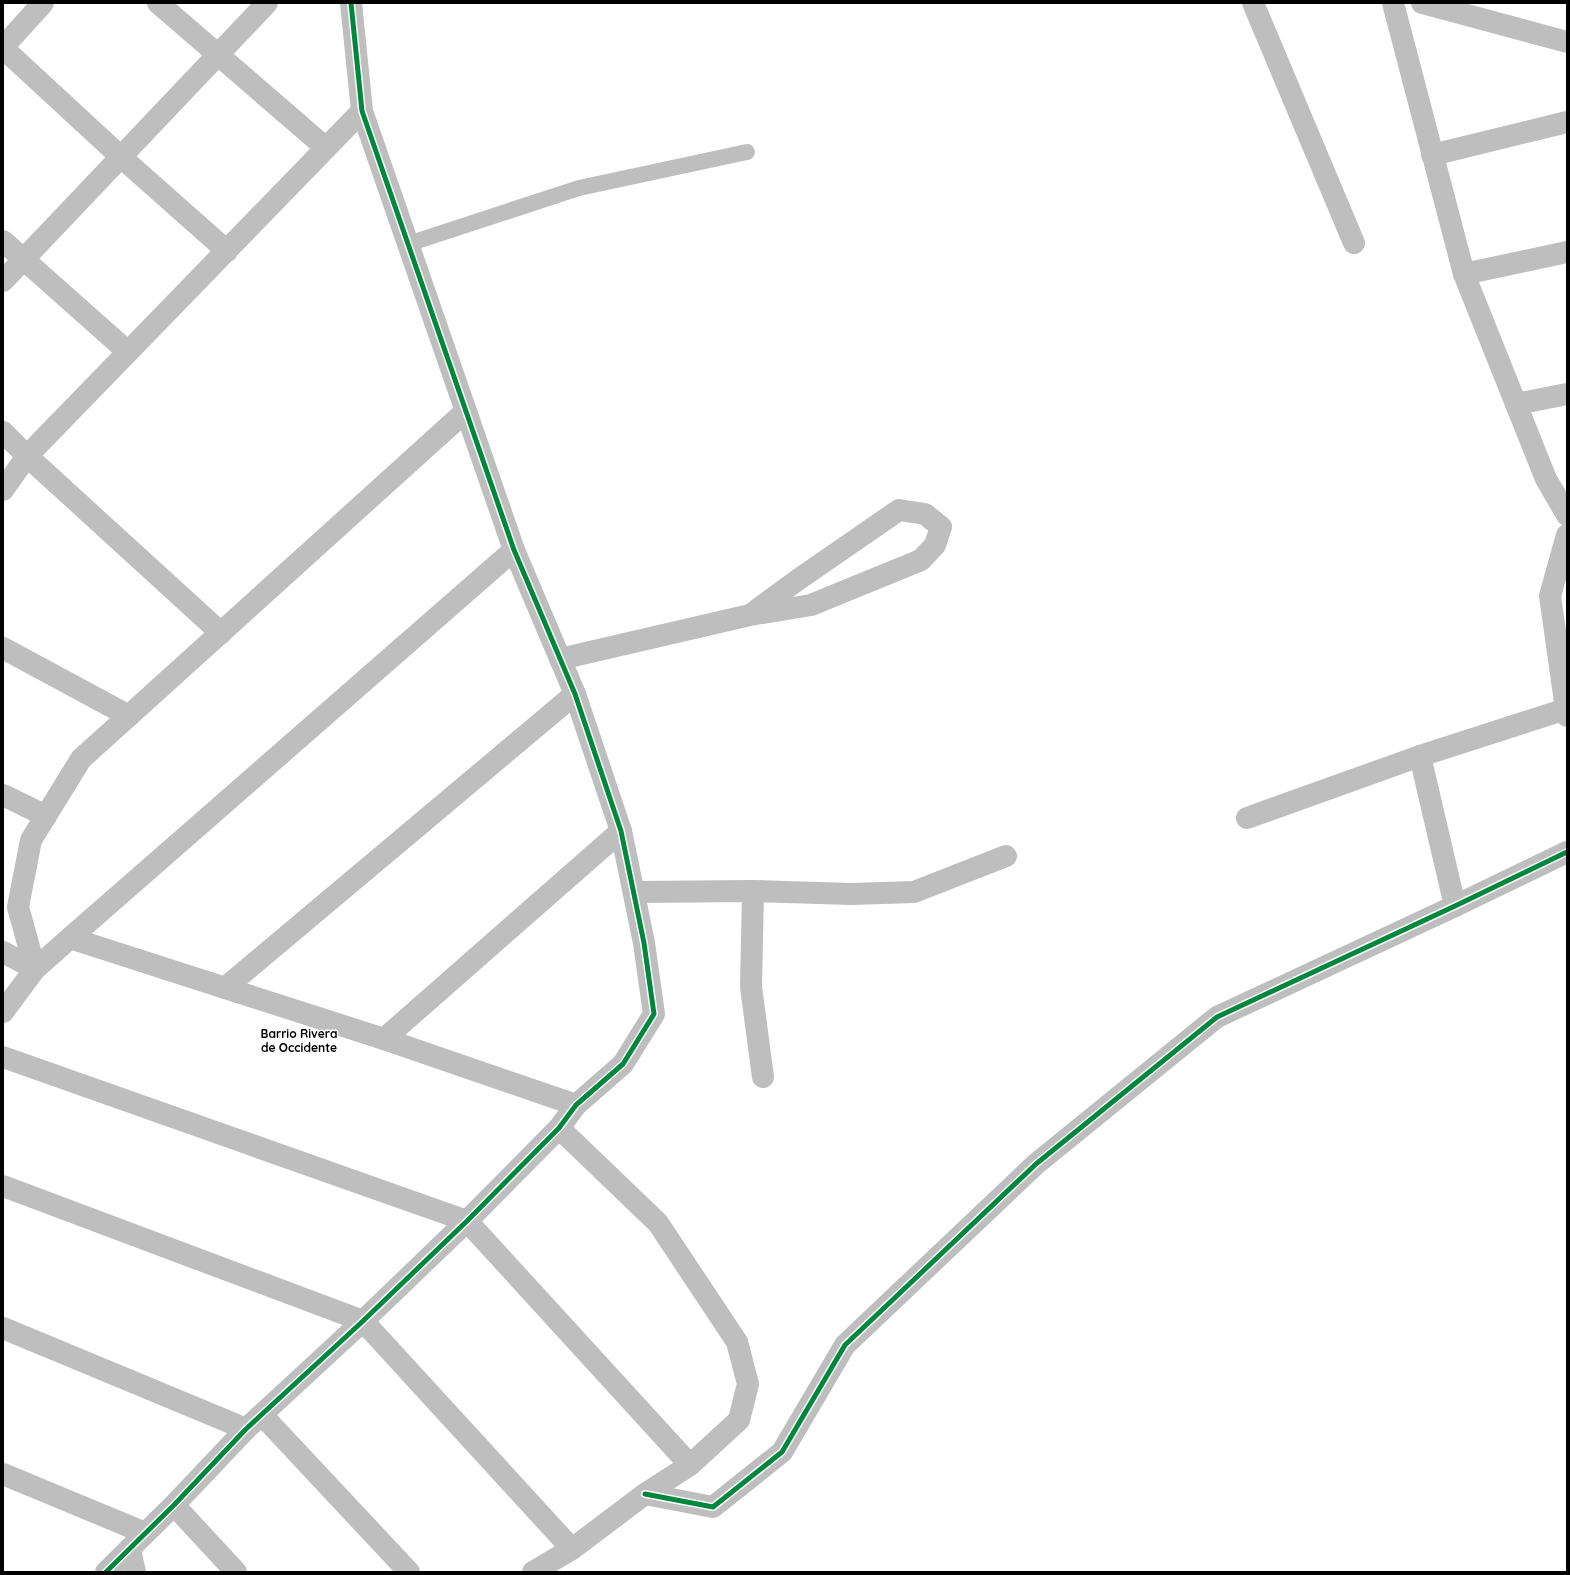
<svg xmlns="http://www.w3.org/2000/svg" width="1570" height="1575" font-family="Quicksand,sans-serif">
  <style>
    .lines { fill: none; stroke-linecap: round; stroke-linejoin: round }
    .service { stroke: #bebebe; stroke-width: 16 }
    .minor { stroke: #bebebe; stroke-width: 22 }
    .cycleway-casing { stroke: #fff; stroke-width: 8 }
    .cycleway { stroke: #00873e; stroke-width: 5 }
    .labels { text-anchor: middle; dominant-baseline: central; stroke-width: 3; stroke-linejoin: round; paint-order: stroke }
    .neighbourhood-label { font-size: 12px; font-weight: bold; fill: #000; stroke: #fff }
  </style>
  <rect width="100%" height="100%" fill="#fff"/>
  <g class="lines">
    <polyline class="service" points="408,244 579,188 747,152"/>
    <g class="minor">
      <polyline points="158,3 326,148"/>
      <polyline points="1253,3 1354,243"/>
      <polyline points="1393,3 1464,274 1546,479 1567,515"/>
      <polyline points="1422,3 1567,42"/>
      <polyline points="3,47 43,3"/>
      <polyline points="3,48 121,157 227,251"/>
      <polyline points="1432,155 1567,122"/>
      <polyline points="3,241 128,352"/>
      <polyline points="1464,274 1567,252"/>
      <polyline points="3,281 267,3"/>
      <polyline points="1516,404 1567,394"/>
      <polyline points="3,432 27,456 221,633"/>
      <polyline points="3,490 27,456 362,111"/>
      <polyline points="1567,535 1550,596 1567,716"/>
      <polyline points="3,648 129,716"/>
      <polyline points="560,659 750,615 811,605 921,560 935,545 941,527 925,514 899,510 799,579 750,615"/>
      <polyline points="1420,756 1455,906"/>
      <polyline points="3,795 46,816"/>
      <polyline points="1247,818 1420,756 1566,709"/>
      <polyline points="753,891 751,987 763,1077"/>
      <polyline points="634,892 753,891 851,894 914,892 1006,856"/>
      <polyline points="70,938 384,1039 576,1105"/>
      <polyline points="3,952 35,969"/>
      <polyline points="35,969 18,907 31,840 81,759 466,411"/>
      <polyline points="225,988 575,694"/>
      <polyline points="3,1012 35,969 70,938 514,550"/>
      <polyline points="384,1039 621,831"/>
      <polyline points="3,1057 467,1221 690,1465"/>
      <polyline points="3,1186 363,1321 572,1549"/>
      <polyline points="3,1328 246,1429"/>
      <polyline points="262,1415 409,1572"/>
      <polyline points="3,1474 145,1533"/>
      <polyline points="645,1494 713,1507 782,1452 845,1345 1036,1164 1217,1017 1455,906 1567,852"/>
      <polyline points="174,1505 236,1572"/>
      <polyline points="130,1550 135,1572"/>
      <polyline points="106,1572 174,1505 246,1429 363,1321 467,1221 559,1128 576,1105 623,1064 654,1014 644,943 621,831 575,694 514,550 362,111 351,3"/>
      <polyline points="533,1572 572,1549 645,1494 690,1465 739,1420 748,1384 737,1342 658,1223 559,1128"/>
    </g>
    <g class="cycleway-casing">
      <g id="cycleway">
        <polyline points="645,1494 713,1507 782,1452 845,1345 1036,1164 1217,1017 1455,906 1567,852"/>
        <polyline points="106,1572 174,1505 246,1429 363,1321 467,1221 559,1128 576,1105 623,1064 654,1014 644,943 621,831 575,694 514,550 362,111 351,3"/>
      </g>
    </g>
    <use href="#cycleway" class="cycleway"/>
  </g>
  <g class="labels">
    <g class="neighbourhood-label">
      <text x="299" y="1033">Barrio Rivera<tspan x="299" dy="14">de Occidente</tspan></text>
    </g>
  </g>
  <rect width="1570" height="1575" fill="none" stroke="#000000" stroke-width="8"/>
</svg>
